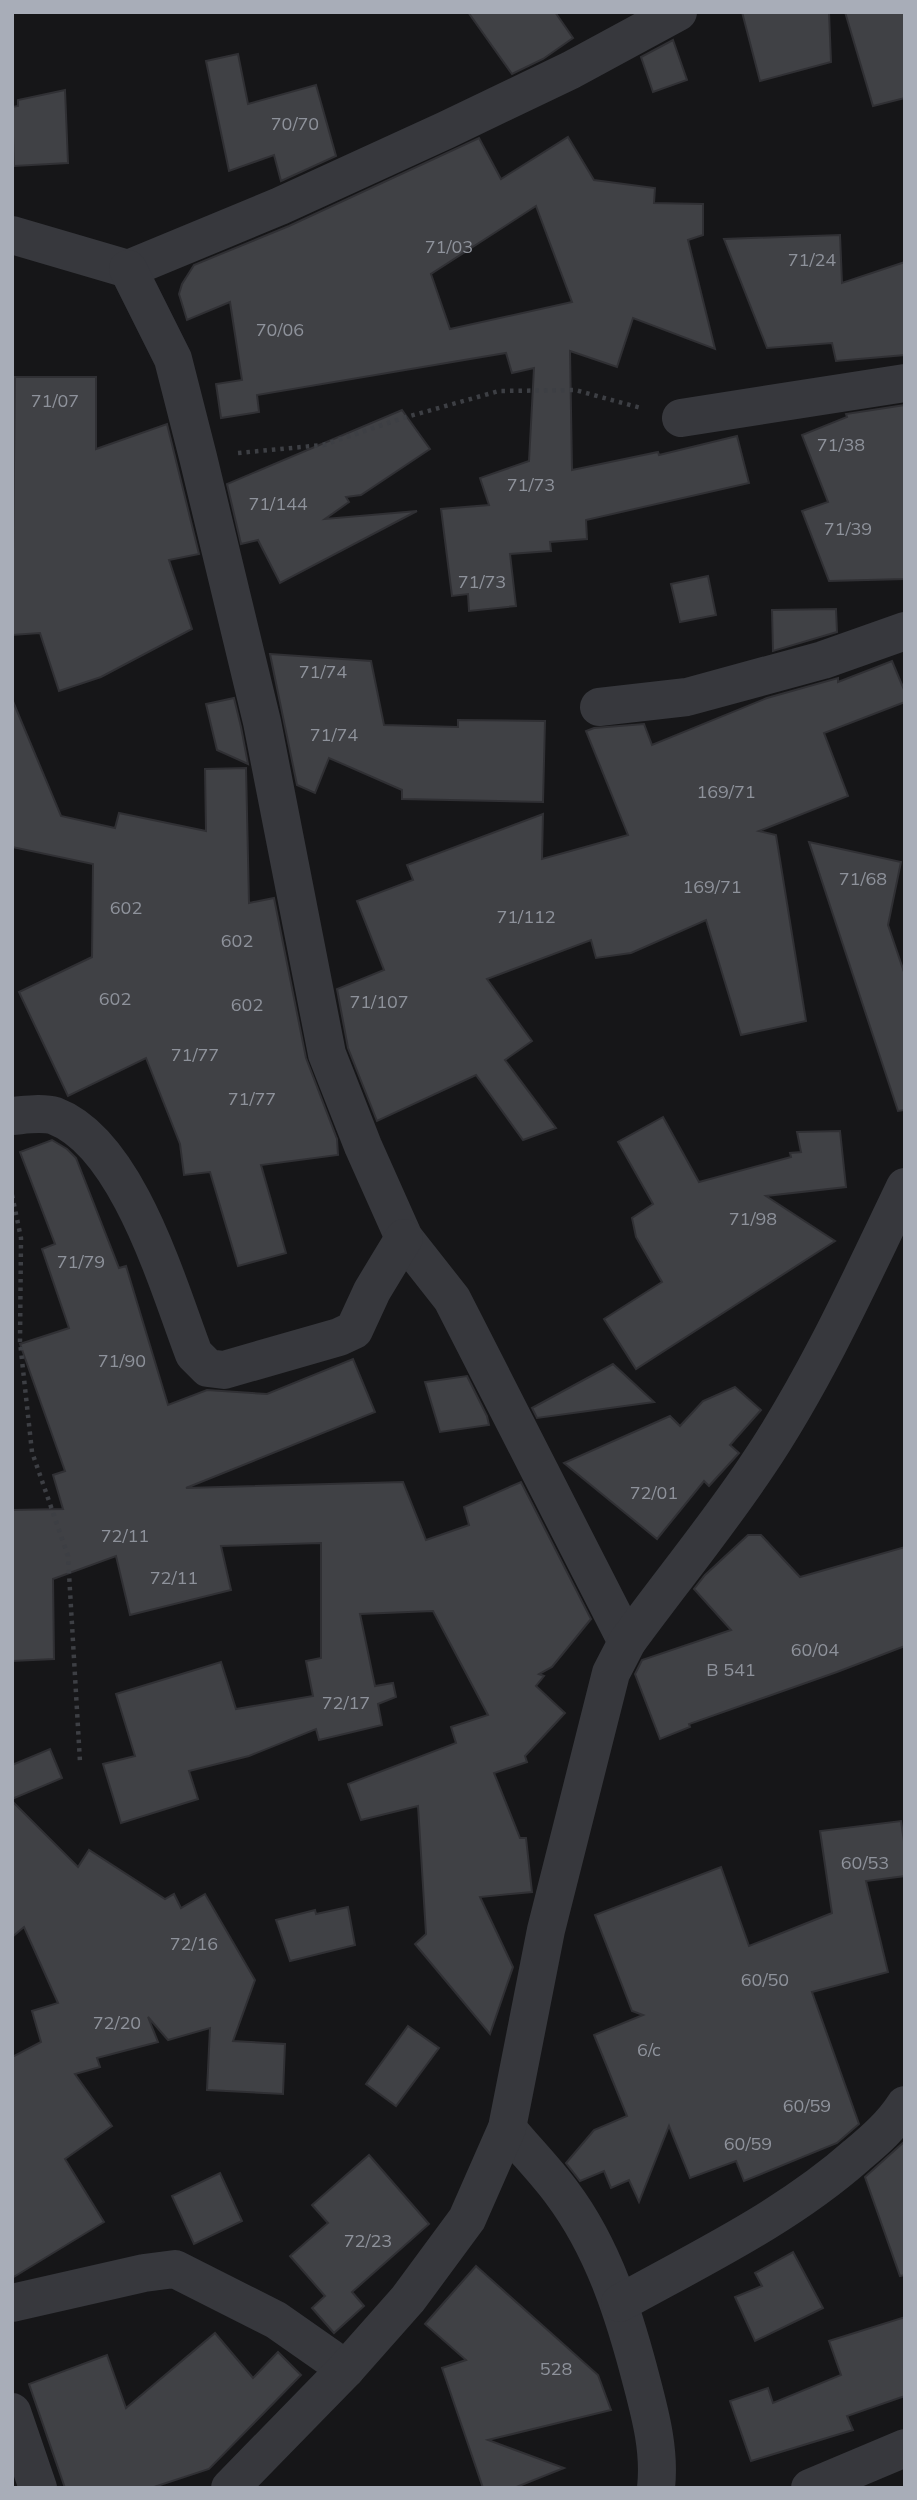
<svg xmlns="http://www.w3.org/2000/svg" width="917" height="2500" font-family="Mulish,sans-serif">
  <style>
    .building { fill: #404145; stroke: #303034; stroke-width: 2; fill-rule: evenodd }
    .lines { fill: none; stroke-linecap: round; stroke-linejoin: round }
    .path { stroke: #3d3f44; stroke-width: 4.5; stroke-dasharray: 3.5 5; stroke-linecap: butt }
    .minor { stroke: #37383d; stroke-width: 38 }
    .labels { text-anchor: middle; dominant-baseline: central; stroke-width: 5; stroke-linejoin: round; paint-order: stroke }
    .number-label { font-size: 18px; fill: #8e929b }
  </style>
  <rect width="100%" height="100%" fill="#161618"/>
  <g class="building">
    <polygon points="468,12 555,12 573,38 543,59 512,74"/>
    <polygon points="742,12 829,12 831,62 760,81"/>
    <polygon points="845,12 905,12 905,98 873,106"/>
    <polygon points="673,40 687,80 653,92 641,57"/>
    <polygon points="238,54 248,104 316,85 336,156 281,181 274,155 229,171 206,61"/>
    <polygon points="65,90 68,163 14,166 12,107 18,106 18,100"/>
    <path d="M568 137 594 180 655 188 654 203 703 204V235L688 240 715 349 633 318 617 367 570 351 572 470 658 452 659 455 737 436 749 483 586 520 587 539 550 542 551 551 510 554 516 606 469 611 468 594 452 596 441 509 489 505 480 478 529 461 534 368 512 373 506 353 257 395 259 412 221 418 216 384 242 380 230 302 187 320 179 294 182 284 194 265 289 226 479 138 501 179ZM536 206 572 302 450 329 431 274Z"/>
    <polygon points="840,235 842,283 905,262 905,355 836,361 832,343 767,348 724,239"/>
    <polygon points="15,377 96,377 96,449 167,424 199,554 169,560 192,629 101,677 59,691 40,633 12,635"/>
    <polygon points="905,405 905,579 829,581 802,511 828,502 802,435 847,417 846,414"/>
    <polygon points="402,410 430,449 361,495 346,497 349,502 325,519 417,511 280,583 258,540 241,544 227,484"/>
    <polygon points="708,576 716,615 680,622 671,584"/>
    <polygon points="836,609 837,632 773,651 772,610"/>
    <polygon points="270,654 371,661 384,725 458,727 458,720 545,721 543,802 402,799 402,790 329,758 315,793 297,785"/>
    <polygon points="892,661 905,692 905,702 824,733 848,796 759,831 776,835 806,1021 741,1035 706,920 631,953 596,958 591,940 487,979 532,1041 505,1060 556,1128 523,1140 476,1075 377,1121 348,1048 337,989 384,970 357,901 413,880 407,865 543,814 542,859 628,835 586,731 594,728 644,724 652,745 767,698 838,678 838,682"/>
    <polygon points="234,698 241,727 248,764 217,750 206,704"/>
    <polygon points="12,699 61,816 115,828 119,813 206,831 205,769 246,768 249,903 274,898 306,1058 337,1139 338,1155 261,1165 286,1253 238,1266 210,1172 184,1175 180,1144 146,1058 68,1096 19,992 92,957 93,864 12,847"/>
    <polygon points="809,842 901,862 888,925 905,975 905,1110 898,1111"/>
    <polygon points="663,1117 699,1182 791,1157 790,1153 801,1152 797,1132 840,1131 846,1187 766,1196 835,1241 636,1369 604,1319 662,1282 636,1237 632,1218 653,1204 618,1142"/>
    <polygon points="52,1140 67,1149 76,1158 119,1268 126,1266 168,1405 207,1390 267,1394 353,1359 375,1412 186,1488 403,1482 426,1540 469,1525 464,1507 521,1482 591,1619 552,1667 539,1674 544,1676 536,1686 565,1713 525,1756 527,1762 494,1773 520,1838 526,1838 532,1892 480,1897 513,1967 490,2034 415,1944 426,1934 418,1806 361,1820 348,1784 456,1743 451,1727 488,1715 433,1611 360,1614 375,1686 393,1683 396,1697 378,1704 382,1725 319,1740 316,1729 249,1756 189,1771 198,1799 121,1823 103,1764 135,1756 116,1694 221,1662 236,1709 313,1696 306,1661 321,1658 321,1543 221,1546 231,1590 130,1615 116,1556 53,1579 54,1659 12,1661 12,1510 63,1509 53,1475 65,1471 20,1344 69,1328 42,1249 55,1244 20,1152"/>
    <polygon points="613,1364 654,1402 537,1418 532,1408"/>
    <polygon points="467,1376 487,1416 489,1425 440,1432 425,1382"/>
    <polygon points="735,1387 761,1410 730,1445 739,1453 709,1486 704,1481 657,1539 564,1463 670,1416 680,1426 703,1401"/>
    <polygon points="748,1535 761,1535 800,1577 905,1547 905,1646 837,1672 689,1724 690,1727 660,1739 635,1674 642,1660 731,1630 694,1589 705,1575"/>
    <polygon points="50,1749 62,1778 12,1799 12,1765"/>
    <polygon points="12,1801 78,1867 89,1850 165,1899 174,1894 181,1908 205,1894 255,1980 233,2041 285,2044 283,2094 207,2090 210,2028 168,2040 148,2017 158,2042 97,2058 100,2067 75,2074 112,2126 65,2159 104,2222 12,2278 12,2057 41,2042 32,2011 58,2003 24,1927 12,1937"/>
    <polygon points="901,1821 905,1848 905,1876 866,1881 888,1972 812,1992 859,2124 837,2143 744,2181 736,2161 690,2178 669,2126 639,2202 629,2180 611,2188 604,2171 580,2181 566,2163 594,2130 627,2116 594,2035 643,2015 632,2011 595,1915 721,1867 749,1946 832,1913 820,1831"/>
    <polygon points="348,1907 355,1945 290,1961 276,1920 315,1910 316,1914"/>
    <polygon points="408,2026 439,2048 396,2106 366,2084"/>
    <polygon points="905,2141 905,2275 900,2276 865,2177"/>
    <polygon points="369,2155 429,2224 352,2292 364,2306 334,2333 312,2308 325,2296 290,2256 328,2223 312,2205"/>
    <polygon points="220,2173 242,2221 194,2244 172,2196"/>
    <polygon points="793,2252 823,2308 755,2341 735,2297 762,2286 755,2273"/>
    <polygon points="476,2266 598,2375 611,2410 488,2440 564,2468 514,2488 483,2488 442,2368 466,2360 425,2324"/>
    <polygon points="905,2317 905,2396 847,2416 853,2430 751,2461 730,2401 768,2388 773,2403 841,2375 829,2341"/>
    <polygon points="215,2333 253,2378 278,2352 301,2375 209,2469 151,2488 65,2488 29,2384 107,2355 126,2408"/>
  </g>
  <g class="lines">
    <g class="path">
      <polyline points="238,453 323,445 403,418 499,391 575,390 641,408"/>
      <polyline points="12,1195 21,1238 20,1342 32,1452 68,1556 80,1762"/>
    </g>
    <g class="minor">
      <polyline points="12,235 128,269 280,206 446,130 571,70 678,12"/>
      <polyline points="128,269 173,359 198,457 262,722 327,1054 363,1146 404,1238 452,1299 627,1642"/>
      <polyline points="681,418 905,383"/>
      <polyline points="599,707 687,697 823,660 905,631"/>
      <path d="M12 1116C25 1115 42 1112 55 1116 128 1144 168 1286 194 1354L208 1368 224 1370 339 1337 354 1330 372 1291 404 1238"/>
      <path d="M507 2128C525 2150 546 2171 562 2193 604 2249 625 2317 642 2383 651 2417 660 2452 656 2488"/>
      <polyline points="12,2303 144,2273 175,2269 276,2320 346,2369"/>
      <path d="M620 2303C701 2258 787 2217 857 2155 875 2140 892 2125 905 2105"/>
      <polyline points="12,2412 38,2488"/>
      <path d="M230 2488 346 2369 408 2299 467 2219 507 2128 546 1930 611 1673 627 1642C670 1583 717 1526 757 1466 815 1380 860 1281 905 1187"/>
      <polyline points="810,2488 905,2448"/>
    </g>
  </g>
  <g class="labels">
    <g class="number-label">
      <text x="295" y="123">70/70</text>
      <text x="449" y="246">71/03</text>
      <text x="812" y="259">71/24</text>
      <text x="280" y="329">70/06</text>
      <text x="55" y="400">71/07</text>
      <text x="841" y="444">71/38</text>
      <text x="531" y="484">71/73</text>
      <text x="278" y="503">71/144</text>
      <text x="848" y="528">71/39</text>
      <text x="482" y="581">71/73</text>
      <text x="323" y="671">71/74</text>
      <text x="334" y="734">71/74</text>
      <text x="726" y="791">169/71</text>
      <text x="863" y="878">71/68</text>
      <text x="712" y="886">169/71</text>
      <text x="126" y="907">602</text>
      <text x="526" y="916">71/112</text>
      <text x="237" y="940">602</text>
      <text x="115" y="998">602</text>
      <text x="379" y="1001">71/107</text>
      <text x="247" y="1004">602</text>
      <text x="195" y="1054">71/77</text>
      <text x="252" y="1098">71/77</text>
      <text x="753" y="1218">71/98</text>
      <text x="81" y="1261">71/79</text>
      <text x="122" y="1360">71/90</text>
      <text x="654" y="1492">72/01</text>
      <text x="125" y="1535">72/11</text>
      <text x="174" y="1577">72/11</text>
      <text x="815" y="1649">60/04</text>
      <text x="731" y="1669">B 541</text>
      <text x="346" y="1702">72/17</text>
      <text x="865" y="1862">60/53</text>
      <text x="194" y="1943">72/16</text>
      <text x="765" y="1979">60/50</text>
      <text x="117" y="2022">72/20</text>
      <text x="649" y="2049">6/c</text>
      <text x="807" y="2105">60/59</text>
      <text x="748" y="2143">60/59</text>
      <text x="368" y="2240">72/23</text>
      <text x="556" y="2368">528</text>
    </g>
  </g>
  <rect width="917" height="2500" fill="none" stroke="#a8adb8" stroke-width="28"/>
</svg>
